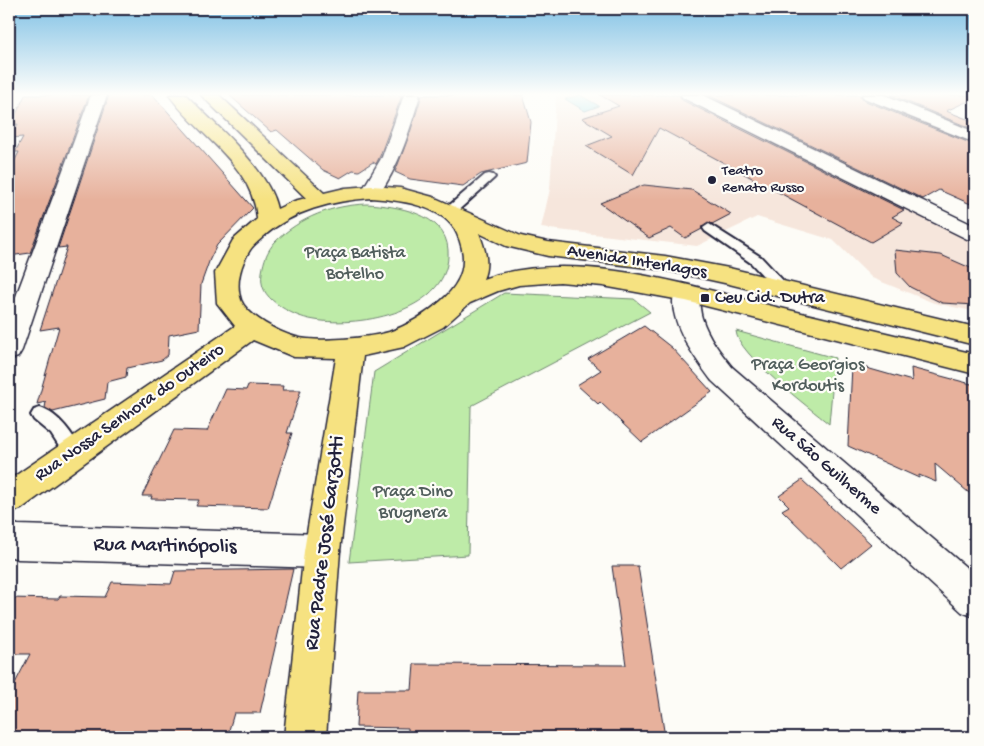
<svg xmlns="http://www.w3.org/2000/svg" width="984" height="746" font-family="'Gochi Hand',sans-serif">
  <style>
    .built { fill: #f6e6dc }
    .green { fill: #beeba8; stroke: #708672 }
    .water { fill: #85d5e1; stroke: #5d8d9f }
    .building { fill: #e7b19c; stroke: #22223b }
    .lines { fill: none; stroke-linecap: round; stroke-linejoin: round }
    .lane-casing { stroke: #22223b; stroke-width: 4 }
    .street-casing { stroke: #22223b; stroke-width: 3 }
    .primary-casing { stroke: #22223b; stroke-width: 3 }
    .lane { fill: #fdfcf7; fill-rule: evenodd }
    .street { fill: #fdfcf7; fill-rule: evenodd }
    .primary { fill: #f6e281; fill-rule: evenodd }
    .poi-dot { fill: #22223b; stroke: #fdfcf7; stroke-width: 2 }
    .labels { text-anchor: middle; dominant-baseline: central; stroke-width: 4.5; stroke-linejoin: round; paint-order: stroke }
    .far-poi-label { font-size: 15px; fill: #22223b; stroke: #fdfcf7; text-anchor: start }
    .park-label { font-size: 18px; fill: #515e5c; stroke: #fdfcf7 }
    .street-label { font-size: 18px; fill: #22223b; stroke: #fdfcf7 }
    .poi-label { font-size: 18px; fill: #22223b; stroke: #fdfcf7; text-anchor: start }
    .near-street-label { font-size: 21px; fill: #22223b; stroke: #fdfcf7 }
  </style>
  <rect width="100%" height="100%" fill="#fdfcf7"/>
  <filter id="ink" filterUnits="userSpaceOnUse"><feTurbulence type="fractalNoise" baseFrequency=".02" numOctaves="2"/><feDisplacementMap in="SourceGraphic" scale="10" xChannelSelector="R" yChannelSelector="G"/><feConvolveMatrix kernelMatrix="1 2 1 2 8 2 1 2 1" color-interpolation-filters="sRGB"/></filter>
  <g filter="url(#ink)">
    <polygon class="built" points="556,95 672,95 950,229 975,244 975,308 968,310 934,303 872,278 833,240 757,217 697,246 541,228 550,189"/>
    <g class="green">
      <path d="M367 204C396 206 446 213 448 250 452 311 360 328 315 320 301 318 288 312 277 304 265 295 260 287 262 272 264 260 267 251 275 242 300 217 333 205 367 204Z"/>
      <polygon points="504,293 634,299 650,312 471,406 468,555 349,562 374,372"/>
      <path d="M736 331 835 358 829 424C810 408 737 354 736 331Z"/>
    </g>
    <polygon class="water" points="580,95 599,106 585,111 565,99"/>
    <g class="building">
      <polygon points="25,95 89,95 30,253 9,256 9,172 19,152 15,152 23,137 10,138 18,124 11,125"/>
      <polygon points="109,95 153,95 253,208 217,245 210,259 201,284 199,329 169,335 168,355 162,360 127,368 126,377 107,382 105,399 53,412 45,408 46,402 37,404 59,327 40,330 67,247 58,248"/>
      <polygon points="229,95 402,95 380,156 376,164 373,162 359,171 353,170 340,178 323,170 277,130 271,132"/>
      <polygon points="422,95 523,95 531,122 527,163 481,174 463,186 410,179 395,172 409,136"/>
      <polygon points="600,95 679,95 682,100 904,210 892,217 903,223 871,242 659,128 633,175 586,146 612,136 582,118 619,106"/>
      <polygon points="708,95 860,95 863,100 975,145 975,206 939,190 923,199"/>
      <polygon points="891,95 975,95 975,98 946,111 975,122 975,130"/>
      <polygon points="644,185 692,190 731,214 712,224 708,222 702,226 702,229 685,238 671,228 649,238 600,203"/>
      <polygon points="895,250 941,255 975,270 975,305 942,303 910,287 897,273"/>
      <polygon points="644,326 672,348 712,392 642,442 600,402 598,404 577,385 601,370 588,359"/>
      <polygon points="852,366 863,369 863,367 912,381 911,368 975,385 975,498 935,464 936,482 919,475 919,478 848,446"/>
      <polygon points="248,385 283,386 282,390 301,390 287,433 292,433 268,508 196,506 199,500 151,499 152,496 142,496 174,430 207,431 226,389 246,390"/>
      <polygon points="802,480 871,544 841,568 782,510 789,506 779,496"/>
      <polygon points="612,566 638,566 665,737 408,737 408,728 356,727 358,690 412,690 414,664 626,665"/>
      <polygon points="293,569 260,713 234,713 227,737 9,737 9,695 30,654 9,654 9,598 58,599 60,596 105,597 112,582 171,584 175,571"/>
    </g>
    <g class="lines">
      <g class="lane-casing">
        <g id="lane">
          <polygon points="489,174 493,175 495,177 493,179 453,215 445,215 443,212 445,209 485,175"/>
          <polygon points="709,224 761,257 789,287 791,290 789,293 779,293 751,263 705,231 703,228"/>
          <path d="M40 408C59 414 74 435 82 453L79 459 73 461 67 459 51 434 34 420 31 415 34 410Z"/>
        </g>
      </g>
      <g class="street-casing">
        <g id="street">
          <polygon points="91,95 107,95 22,350 18,357 9,360 9,315"/>
          <path d="M404 95H420C409 132 400 165 378 196L371 198 364 196 361 192 382 157Z"/>
          <polygon points="681,95 703,95 975,226 975,240 967,239 683,98"/>
          <polygon points="862,95 885,95 975,132 975,143 864,98"/>
          <path d="M686 285 695 287C700 296 699 308 702 318 708 337 720 352 732 367L975 575V617L962 612 712 381C697 361 661 313 677 287Z"/>
          <polygon points="9,522 18,525 322,534 334,539 340,551 334,563 322,568 18,559 9,556"/>
        </g>
      </g>
      <g class="primary-casing">
        <path id="primary" d="M169 95H186C214 124 269 169 277 209L294 201 306 198 201 95H219L324 193 345 188 371 186 400 188 433 197 521 236 548 242 665 256 729 268 975 327V345L729 284 665 270 548 256 506 246 479 233C485 248 490 264 483 279 572 248 684 284 772 306 840 322 907 338 975 354V374L686 301 603 286 560 282 519 285 498 291 470 303 443 327 404 347 363 356 340 551 326 737H284L304 551 336 358 294 357 253 340 21 509 9 513V480L235 326 217 303 215 273 233 240 257 219C253 164 199 137 169 95ZM371 198C398 200 445 205 457 234 469 261 463 282 441 301 426 314 409 325 389 332 369 338 316 343 296 337 280 333 247 316 241 300 235 283 241 264 250 250 253 245 259 241 263 237 293 210 332 201 371 198Z"/>
      </g>
      <use href="#lane" class="lane"/>
      <use href="#street" class="street"/>
      <use href="#primary" class="primary"/>
    </g>
  </g>
  <linearGradient id="sky" x2="0" y2="1"><stop stop-color="#80c1e5"/><stop offset="0.47" stop-color="#fefefb"/><stop offset="1" stop-color="#fefefb" stop-opacity="0"/></linearGradient>
  <rect width="984" height="200" fill="url(#sky)"/>
  <g class="poi-dot">
    <circle cx="712" cy="180" r="5"/>
    <rect x="700" y="293" width="10" height="10" rx="2.5"/>
  </g>
  <g class="labels">
    <g class="far-poi-label">
      <text x="722" y="171">Teatro<tspan x="722" dy="17">Renato Russo</tspan></text>
    </g>
    <g class="park-label">
      <text x="355" y="253">Praça Batista<tspan x="355" dy="21">Botelho</tspan></text>
      <text x="808" y="365">Praça Georgios<tspan x="808" dy="21">Kordoutis</tspan></text>
      <text x="413" y="492">Praça Dino<tspan x="413" dy="21">Brugnera</tspan></text>
    </g>
    <g class="street-label">
      <text transform="translate(637 262) rotate(9)">Avenida Interlagos</text>
      <text transform="translate(130 413) rotate(-35)">Rua Nossa Senhora do Outeiro</text>
      <text transform="translate(826 466) rotate(41)">Rua São Guilherme</text>
    </g>
    <g class="poi-label">
      <text x="715" y="298">Ceu Cid. Dutra</text>
    </g>
    <g class="near-street-label">
      <text transform="translate(326 543) rotate(-83)">Rua Padre José Garzotti</text>
      <text transform="translate(165 547) rotate(1)">Rua Martinópolis</text>
    </g>
  </g>
  <rect width="984" height="746" fill="none" stroke="#fdfcf7" stroke-width="30"/>
  <rect x="15" y="15" width="954" height="716" fill="none" stroke="#22223b" stroke-width="2" filter="url(#ink)"/>
</svg>
